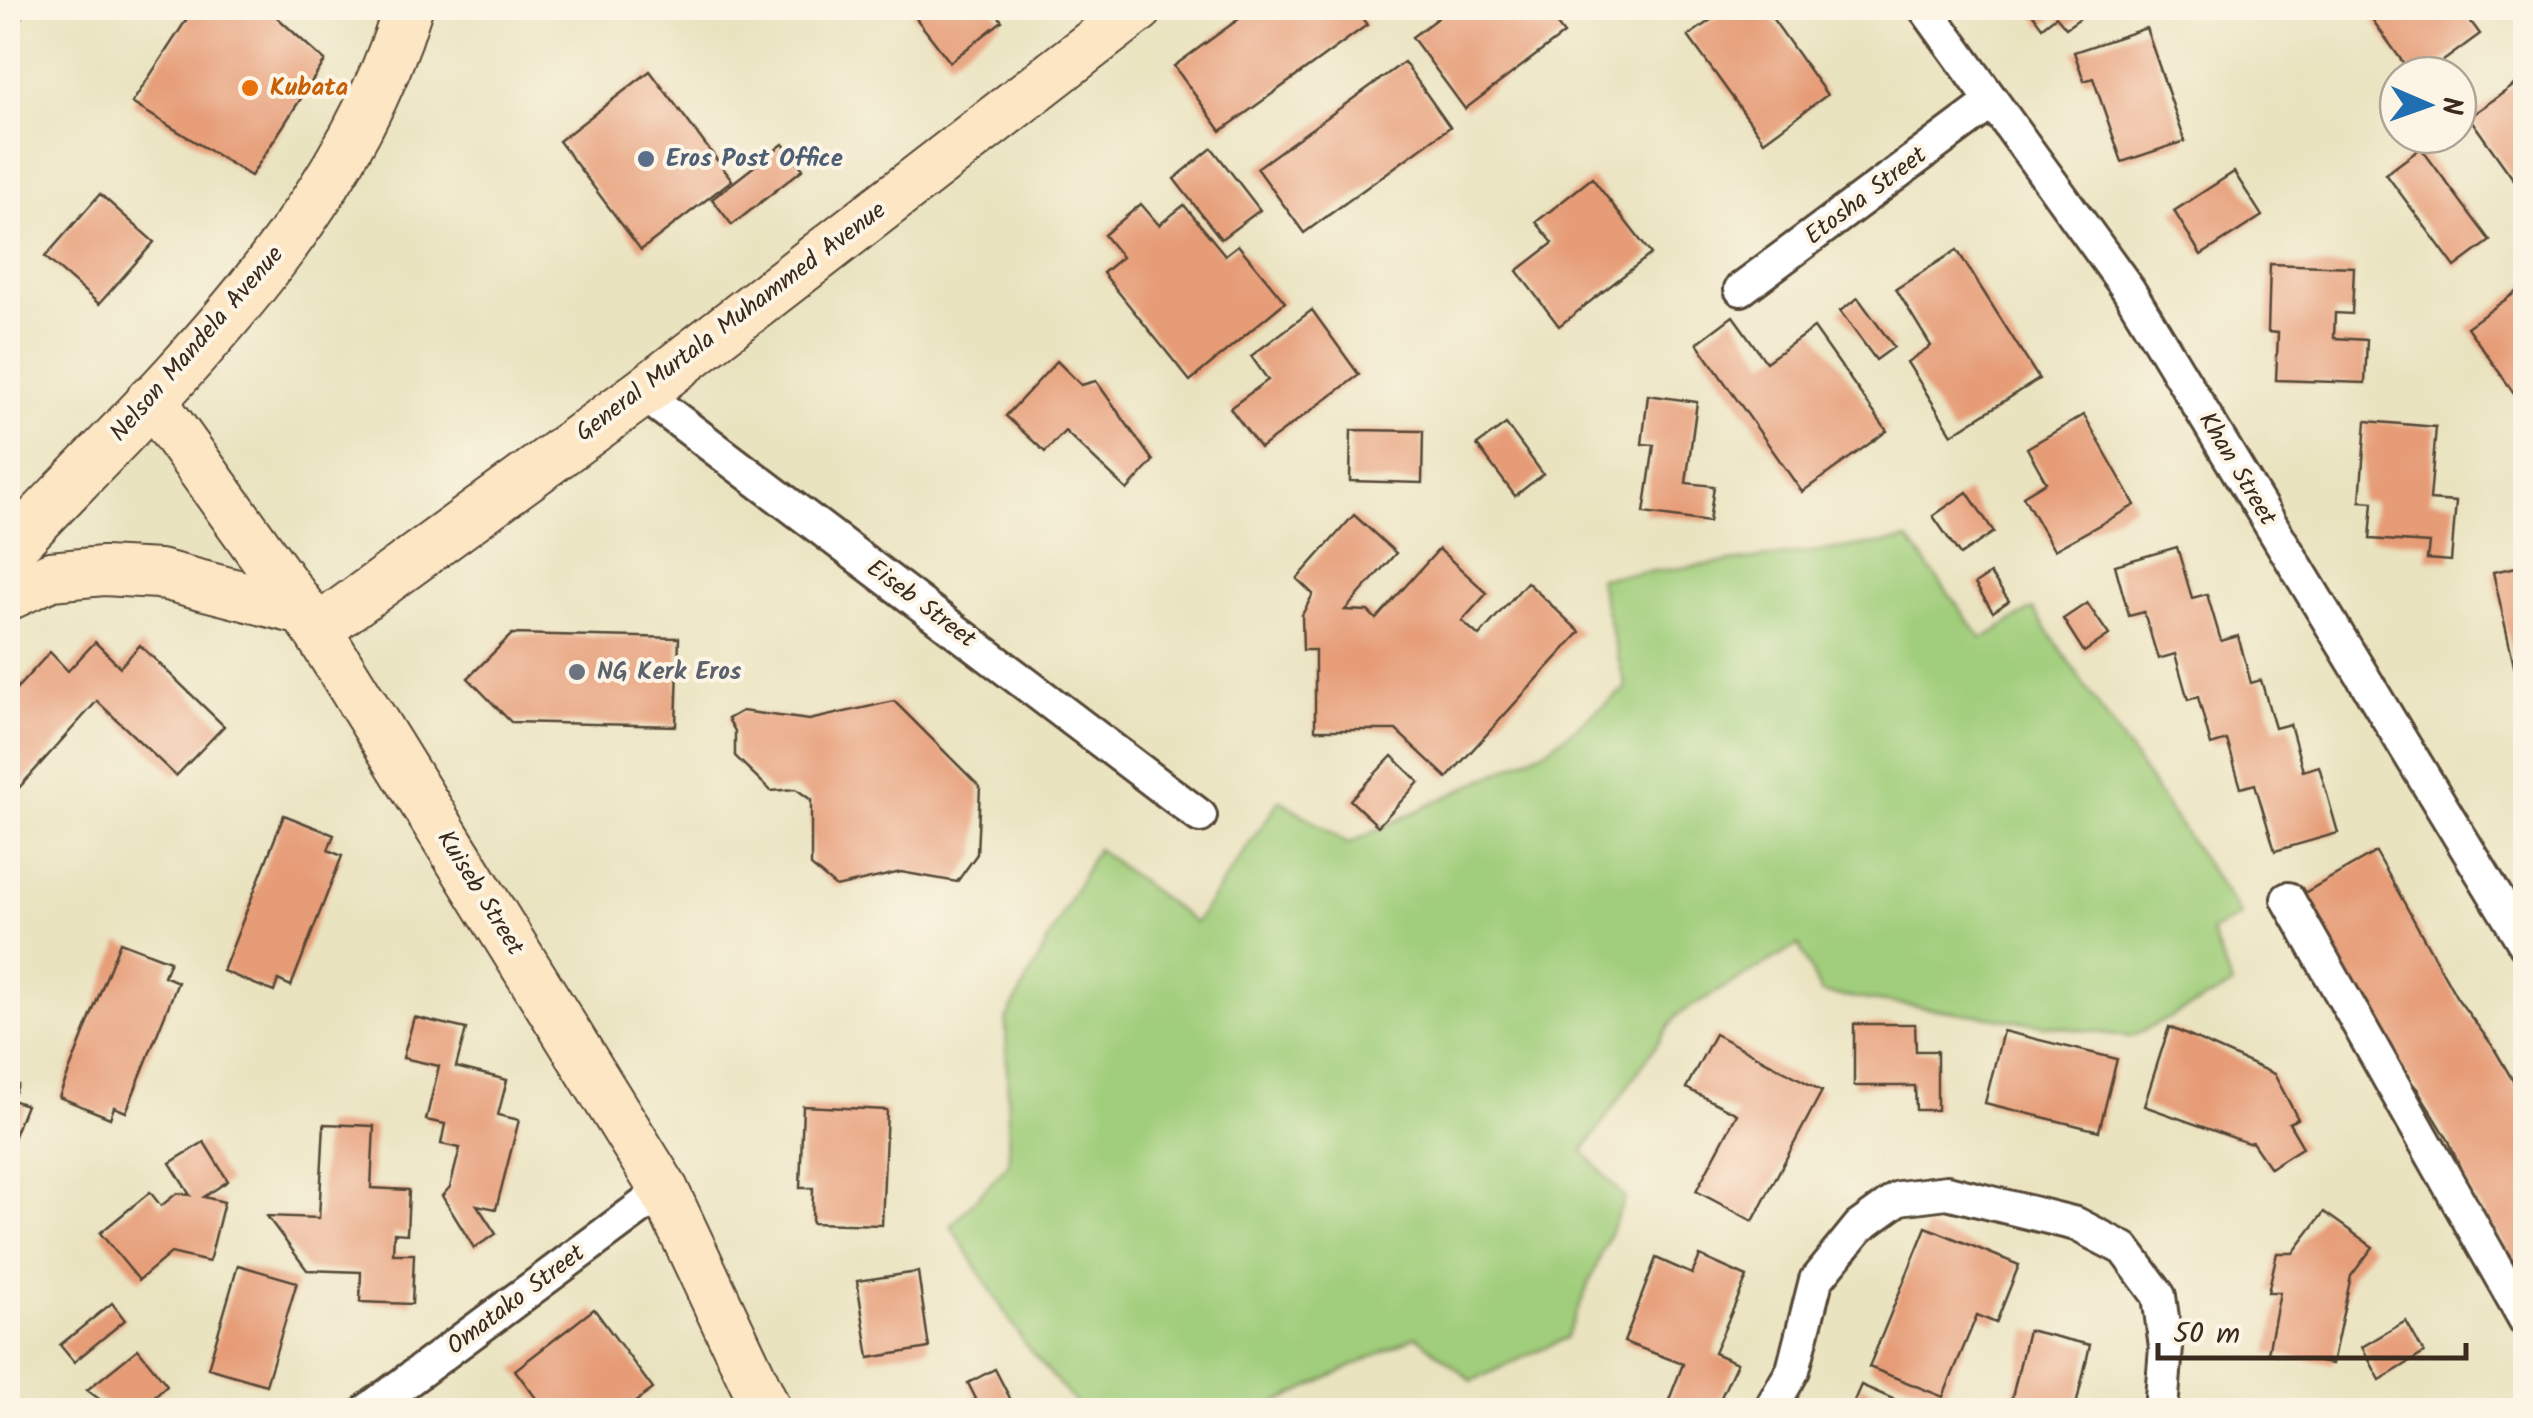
<svg xmlns="http://www.w3.org/2000/svg" width="2533" height="1418" font-family="Kalam,sans-serif">
  <style>
    .green { fill: #a1ce7c; stroke: #6e7c4d; stroke-width: 2.5 }
    .building { fill: #e69c77 }
    .lines { fill: none; stroke-linecap: round; stroke-linejoin: round }
    .street-casing { stroke: #554636; stroke-width: 38 }
    .secondary-casing { stroke: #554636; stroke-width: 52 }
    .street { stroke: #fff; stroke-width: 32 }
    .secondary { stroke: #fce6c4; stroke-width: 48 }
    .food-dot { fill: #e8710a; stroke: #fcf5e5; stroke-width: 4 }
    .service-dot { fill: #5c6f8a; stroke: #fcf5e5; stroke-width: 4 }
    .worship-dot { fill: #6b7280; stroke: #fcf5e5; stroke-width: 4 }
    .labels { text-anchor: middle; dominant-baseline: central; stroke-width: 8; stroke-linejoin: round; paint-order: stroke }
    .food-label { font-size: 25px; font-weight: bold; fill: #c56008; stroke: #fcf5e5; text-anchor: start }
    .service-label { font-size: 25px; font-weight: bold; fill: #4e5e75; stroke: #fcf5e5; text-anchor: start }
    .street-label { font-size: 25px; fill: #3b2a1e; stroke: #fcf5e5 }
    .worship-label { font-size: 25px; font-weight: bold; fill: #5b616d; stroke: #fcf5e5; text-anchor: start }
  </style>
  <rect width="100%" height="100%" fill="#fcf5e5"/>
  <filter id="ink" filterUnits="userSpaceOnUse"><feTurbulence type="fractalNoise" baseFrequency=".01" numOctaves="2"/><feDisplacementMap in="SourceGraphic" scale="20" xChannelSelector="R" yChannelSelector="G"/><feConvolveMatrix kernelMatrix="1 2 1 2 8 2 1 2 1" color-interpolation-filters="sRGB"/></filter>
  <filter id="wash" filterUnits="userSpaceOnUse"><feTurbulence type="fractalNoise" baseFrequency=".0048" numOctaves="4" result="noise"/><feDisplacementMap in="SourceGraphic" scale="40" xChannelSelector="R" yChannelSelector="G"/><feGaussianBlur stdDeviation="2.25" result="paint"/><feColorMatrix in="noise" values="0 0 0 0 0 0 0 0 0 0 0 0 0 0 0 0 0 1.4 0 .05"/><feComposite in="paint" operator="in"/></filter>
  <g filter="url(#wash)">
    <rect width="100%" height="100%" fill="#eae3c0"/>
    <polygon class="green" points="1909,540 1982,639 2033,609 2241,916 2211,932 2232,986 2131,1037 1821,993 1799,945 1677,1015 1583,1151 1625,1198 1566,1338 1472,1381 1416,1336 1261,1410 1081,1410 1024,1343 951,1226 1009,1163 1006,1020 1097,849 1195,923 1280,800 1348,844 1549,748 1626,688 1598,578"/>
    <g id="blocks">
      <g class="building">
        <polygon points="8,8 29,8 10,30 8,28"/>
        <polygon points="194,8 267,8 325,61 251,176 132,103"/>
        <polygon points="908,8 993,8 1002,21 950,62"/>
        <polygon points="1254,8 1355,8 1367,25 1221,131 1174,66"/>
        <polygon points="1451,8 1544,8 1564,34 1465,109 1412,37"/>
        <polygon points="1728,8 1765,8 1827,95 1764,141 1688,36"/>
        <polygon points="2028,8 2094,8 2066,28 2056,16 2042,27"/>
        <polygon points="2364,8 2461,8 2480,34 2424,75 2412,75"/>
        <polygon points="2146,28 2185,141 2122,162 2093,78 2084,81 2074,52"/>
        <polygon points="1404,62 1450,127 1304,233 1257,168"/>
        <polygon points="650,71 732,180 641,250 559,141"/>
        <polygon points="2516,84 2526,98 2526,197 2469,117"/>
        <polygon points="783,144 803,169 732,225 712,199"/>
        <polygon points="1212,148 1260,210 1221,239 1174,179"/>
        <polygon points="2421,148 2490,241 2455,267 2386,174"/>
        <polygon points="2234,172 2262,216 2201,255 2174,211"/>
        <polygon points="1592,178 1651,254 1559,326 1517,271 1553,243 1536,222"/>
        <polygon points="100,194 154,242 99,304 45,257"/>
        <polygon points="1141,204 1159,225 1184,205 1225,255 1238,245 1285,302 1190,381 1103,273 1122,257 1104,235"/>
        <polygon points="1957,250 2039,379 1952,434 1907,362 1931,346 1896,289"/>
        <polygon points="2270,264 2354,267 2352,314 2335,313 2334,338 2367,340 2365,383 2276,380 2278,333 2268,332"/>
        <polygon points="2526,285 2526,410 2467,327"/>
        <polygon points="1858,298 1894,347 1876,360 1840,311"/>
        <polygon points="1312,310 1359,375 1260,448 1230,408 1268,380 1251,356"/>
        <polygon points="1733,316 1766,362 1814,328 1887,431 1802,492 1697,343"/>
        <polygon points="1057,361 1081,385 1096,381 1153,461 1127,490 1065,431 1045,452 1006,416"/>
        <polygon points="1648,395 1697,402 1686,483 1714,486 1709,522 1644,513 1654,445 1642,444"/>
        <polygon points="2526,413 2526,440 2513,421"/>
        <polygon points="2084,415 2135,505 2054,550 2023,496 2046,482 2027,448"/>
        <polygon points="2366,421 2436,427 2430,500 2456,502 2451,561 2427,559 2429,543 2370,539 2373,502 2360,501"/>
        <polygon points="1506,424 1543,474 1515,496 1477,445"/>
        <polygon points="1351,430 1423,431 1422,483 1350,481"/>
        <polygon points="1967,492 1994,532 1960,555 1933,516"/>
        <polygon points="1354,515 1396,553 1345,610 1368,611 1376,619 1439,549 1487,593 1462,621 1479,636 1527,582 1580,632 1447,778 1396,730 1315,730 1315,650 1303,650 1302,615 1313,594 1297,579"/>
        <polygon points="2177,547 2192,598 2207,594 2221,641 2238,636 2251,683 2261,680 2275,728 2290,724 2303,771 2319,766 2338,833 2275,851 2255,784 2241,788 2227,740 2211,745 2198,697 2188,700 2175,654 2158,659 2144,612 2129,616 2115,565"/>
        <polygon points="2526,565 2526,708 2524,709 2493,572"/>
        <polygon points="1990,574 2009,601 1993,612 1975,584"/>
        <polygon points="2087,603 2109,635 2084,652 2063,619"/>
        <polygon points="512,634 679,638 676,726 511,722 468,678"/>
        <polygon points="95,642 120,667 140,645 224,726 176,776 97,701 8,800 8,698 50,652 68,671"/>
        <polygon points="894,701 980,787 977,854 957,882 901,872 836,887 811,866 811,800 796,789 771,791 735,756 735,731 728,719 742,711 809,720"/>
        <polygon points="1392,756 1419,782 1378,826 1350,800"/>
        <polygon points="284,815 334,835 328,850 342,856 291,986 278,980 274,992 223,971"/>
        <polygon points="2376,852 2457,998 2492,1045 2522,1096 2526,1114 2526,1281 2472,1197 2449,1141 2418,1090 2378,1043 2299,896"/>
        <polygon points="120,942 170,961 164,976 178,982 126,1112 114,1107 110,1118 59,1097"/>
        <polygon points="414,1017 466,1029 456,1067 507,1080 498,1115 519,1120 496,1209 477,1205 496,1234 474,1248 442,1196 450,1187 460,1148 441,1144 445,1124 426,1120 439,1066 403,1058"/>
        <polygon points="1854,1024 1915,1024 1916,1051 1937,1051 1937,1110 1916,1110 1915,1086 1854,1086"/>
        <polygon points="2169,1027 2274,1074 2298,1119 2289,1123 2303,1147 2270,1168 2252,1142 2248,1143 2144,1106"/>
        <polygon points="2003,1031 2117,1059 2099,1131 1985,1103"/>
        <polygon points="1715,1034 1822,1091 1753,1221 1696,1191 1737,1114 1686,1088"/>
        <polygon points="8,1081 18,1085 12,1100 26,1105 8,1151"/>
        <polygon points="803,1106 887,1110 882,1225 812,1223 813,1188 800,1188"/>
        <polygon points="324,1124 374,1126 371,1188 409,1190 407,1234 394,1233 393,1254 414,1254 412,1304 360,1302 361,1272 307,1270 267,1216 319,1218"/>
        <polygon points="204,1142 228,1181 204,1197 224,1202 209,1262 171,1253 139,1280 100,1233 150,1192 161,1206 177,1193 190,1195 170,1163"/>
        <polygon points="2324,1212 2373,1247 2351,1276 2332,1364 2268,1353 2280,1292 2268,1292 2277,1253 2293,1253"/>
        <polygon points="1926,1227 2019,1265 1996,1323 1977,1315 1943,1397 1869,1367"/>
        <polygon points="1700,1256 1747,1277 1714,1353 1737,1363 1715,1410 1665,1410 1683,1364 1624,1342 1656,1258 1692,1274"/>
        <polygon points="238,1265 297,1282 266,1385 208,1368"/>
        <polygon points="918,1272 929,1348 869,1358 857,1281"/>
        <polygon points="112,1303 125,1320 74,1362 60,1345"/>
        <polygon points="594,1309 653,1389 624,1410 525,1410 538,1401 515,1370"/>
        <polygon points="2406,1321 2424,1353 2380,1380 2362,1347"/>
        <polygon points="2028,1330 2090,1345 2075,1410 2009,1410"/>
        <polygon points="138,1349 167,1385 150,1400 159,1410 114,1410 87,1390"/>
        <polygon points="995,1369 1016,1410 955,1410 976,1399 968,1383"/>
        <polygon points="1861,1385 1918,1410 1850,1410"/>
      </g>
    </g>
  </g>
  <g filter="url(#ink)">
    <use href="#blocks" fill-opacity="0" stroke="#554636" stroke-width="2.5"/>
    <g class="lines">
      <g class="street-casing">
        <g id="street">
          <polyline points="1925,8 2128,289 2526,946"/>
          <polyline points="1741,289 1992,102"/>
          <polyline points="642,393 1200,816"/>
          <polyline points="2288,899 2526,1321"/>
          <polyline points="368,1410 664,1190"/>
          <polyline points="1770,1410 1793,1370 1816,1280 1859,1227 1899,1198 1947,1192 2076,1224 2124,1249 2159,1296 2166,1347 2161,1410"/>
        </g>
      </g>
      <g class="secondary-casing">
        <g id="secondary">
          <polyline points="151,399 317,630 664,1190 767,1410"/>
          <path d="M8 551C161 389 341 228 408 8"/>
          <polyline points="8,596 51,576 103,571 159,574 303,611"/>
          <polyline points="317,630 642,393 1139,8"/>
        </g>
      </g>
      <use href="#street" class="street"/>
      <use href="#secondary" class="secondary"/>
    </g>
  </g>
  <circle class="food-dot" cx="250" cy="88" r="10"/>
  <circle class="service-dot" cx="646" cy="159" r="10"/>
  <circle class="worship-dot" cx="577" cy="672" r="10"/>
  <g class="labels">
    <g class="food-label">
      <text x="270" y="88">Kubata</text>
    </g>
    <g class="service-label">
      <text x="666" y="159">Eros Post Office</text>
    </g>
    <g class="street-label">
      <text transform="translate(1866 196) rotate(-37)">Etosha Street</text>
      <text transform="translate(731 322) rotate(-37)">General Murtala Muhammed Avenue</text>
      <text transform="translate(197 344) rotate(-49)">Nelson Mandela Avenue</text>
      <text transform="translate(2237 469) rotate(59)">Khan Street</text>
      <text transform="translate(921 604) rotate(37)">Eiseb Street</text>
      <text transform="translate(480 893) rotate(58)">Kuiseb Street</text>
      <text transform="translate(516 1300) rotate(-37)">Omatako Street</text>
    </g>
    <g class="worship-label">
      <text x="597" y="672">NG Kerk Eros</text>
    </g>
  </g>
  <rect width="2533" height="1418" fill="none" stroke="#fcf5e5" stroke-width="40"/>
  <g transform="translate(2428 105) rotate(92)"><circle r="48" fill="#fcf5e5" stroke="#afa495" stroke-width="2.5"/>
  <path d="M0-8L18 38L0 25L-18 38Z" fill="#1f6fb2"/>
  <text y="-15" font-size="28" font-weight="bold" text-anchor="middle" fill="#3b2a1e">N</text>
  </g>
  <path d="M2158 1343v15h308v-15" fill="none" stroke="#3b2a1e" stroke-width="5"/>
  <text x="2173" y="1343" font-size="30" fill="#3b2a1e" stroke="#fcf5e5" stroke-width="8" paint-order="stroke">50 m</text>
</svg>
